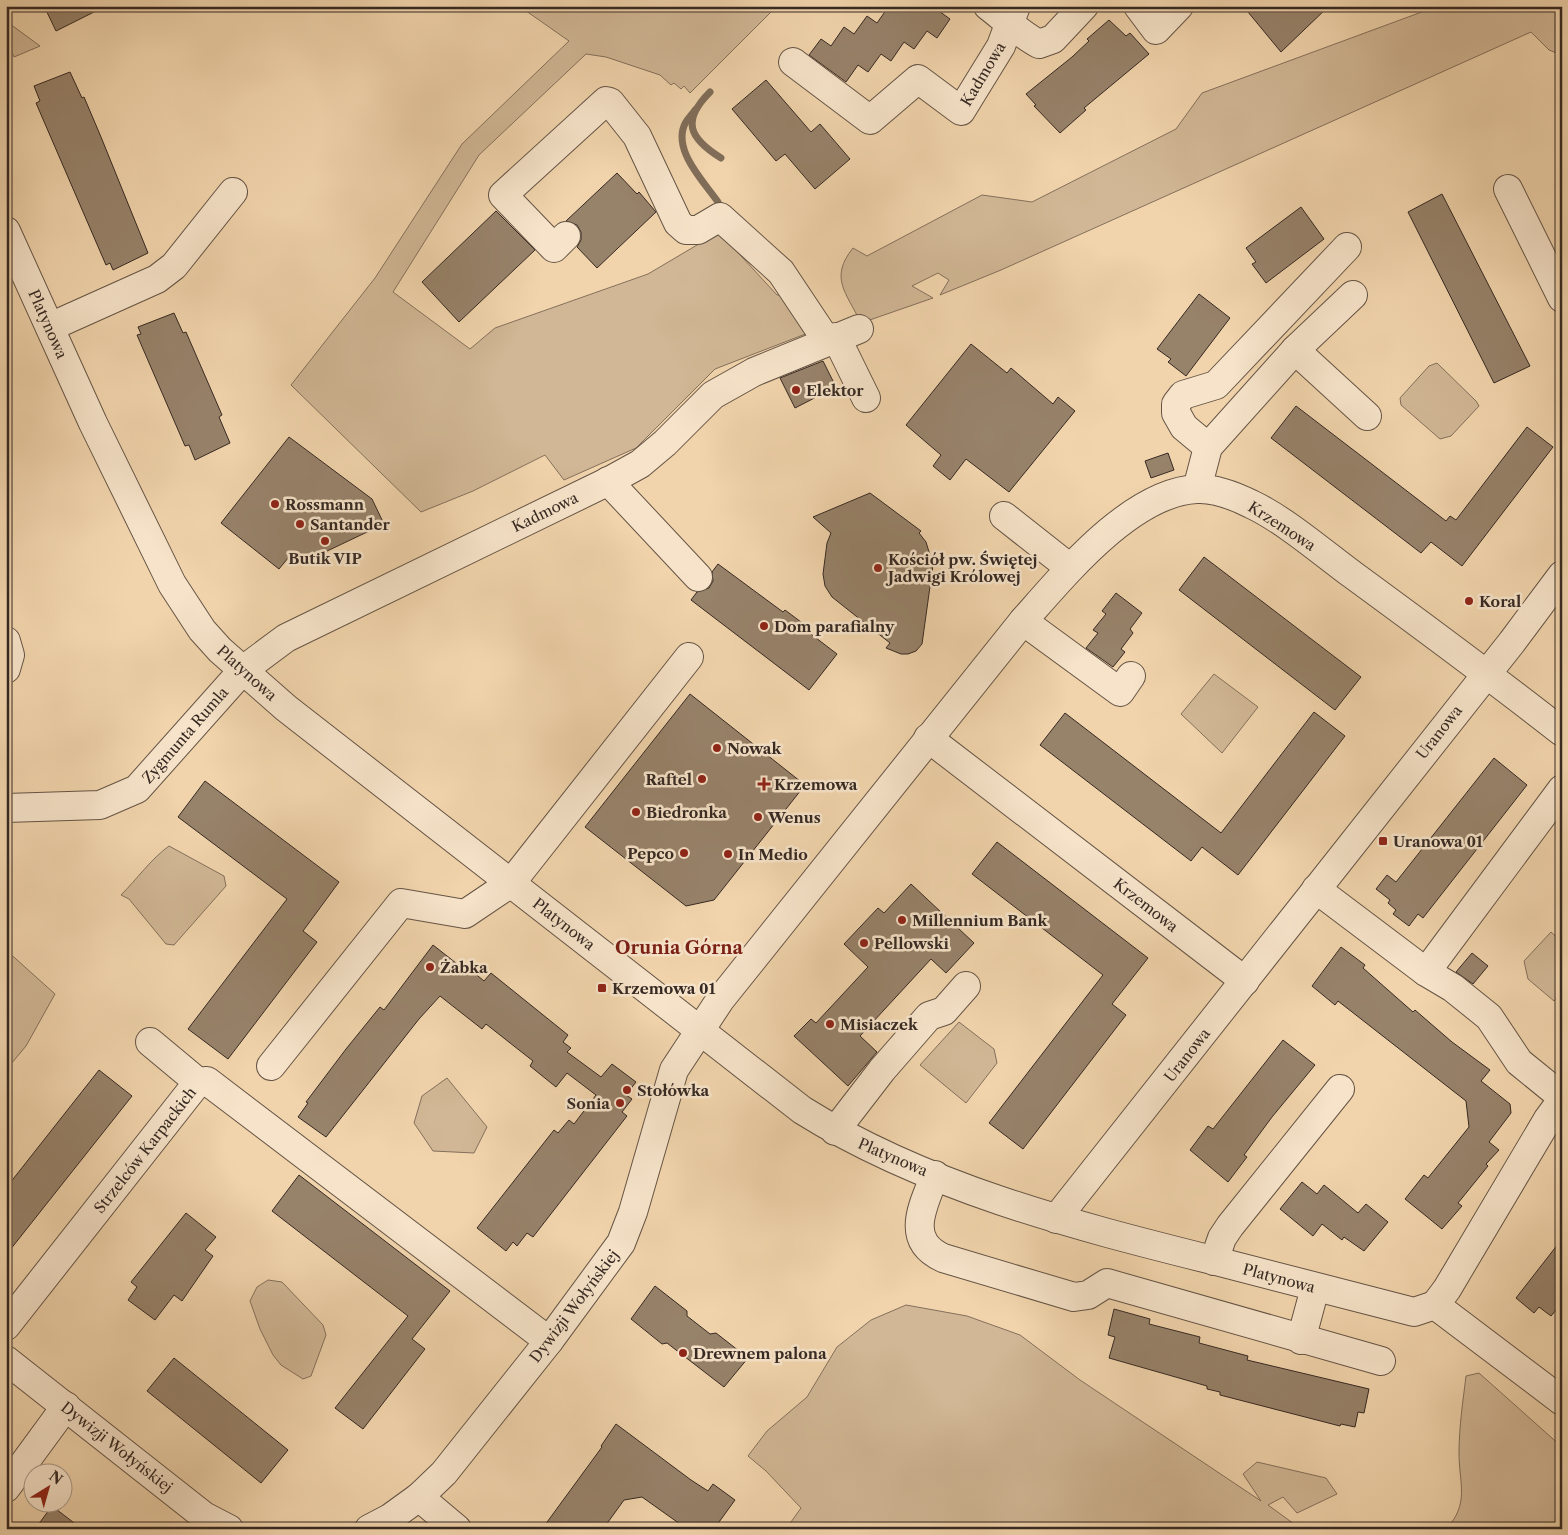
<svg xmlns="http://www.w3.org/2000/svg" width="1568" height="1535" font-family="'Libre Caslon Text',serif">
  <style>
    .green { fill: #d1b795; stroke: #84705c }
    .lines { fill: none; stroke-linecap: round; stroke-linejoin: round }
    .stream { stroke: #806d59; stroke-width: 7 }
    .building { fill: #97826a; stroke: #362923 }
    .minor-casing { stroke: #655445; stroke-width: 30 }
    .minor { stroke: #f6e3c9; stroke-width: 28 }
    .poi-dot { fill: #8f2418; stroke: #f6e3c9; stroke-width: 2 }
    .labels { text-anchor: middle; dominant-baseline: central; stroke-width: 5; stroke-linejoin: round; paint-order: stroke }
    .street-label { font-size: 15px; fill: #362923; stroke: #f6e3c9 }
    .poi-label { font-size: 15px; font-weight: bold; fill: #362923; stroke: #f6e3c9; text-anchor: start }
    .quarter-label { font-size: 18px; font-weight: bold; fill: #7a1f14; stroke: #f6e3c9 }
  </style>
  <rect width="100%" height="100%" fill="#f1d4ac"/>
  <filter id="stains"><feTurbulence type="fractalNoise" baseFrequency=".004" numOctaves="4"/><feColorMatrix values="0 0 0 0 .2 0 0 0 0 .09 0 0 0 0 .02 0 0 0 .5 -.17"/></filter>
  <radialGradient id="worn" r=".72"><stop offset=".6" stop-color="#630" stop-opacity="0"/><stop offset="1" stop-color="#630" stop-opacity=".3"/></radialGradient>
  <g class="green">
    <polygon points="519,6 777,6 690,93 684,86 681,89 674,83 671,85 660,75 606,57 586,54 479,155 393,292 470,349 495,328 648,274 719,232 777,295 783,295 808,333 715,369 636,448 564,480 545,455 473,491 421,512 291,385 375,278 462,144 569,41"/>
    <path d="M1438 6H1562V55L1549 50 1531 32 1001 270 940 295 949 280 938 273 912 286 933 298 861 323C846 292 829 278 853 248L867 256 982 195 1032 202 1176 129 1202 93Z"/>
    <polygon points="6,21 40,46 14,57 6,40"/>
    <polygon points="1437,363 1476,401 1479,406 1451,436 1440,439 1401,405 1400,398 1429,366"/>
    <polygon points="1214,674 1258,707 1222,753 1181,714"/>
    <path d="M169 846 224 876 226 886 174 945 166 944 129 899 121 895C137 879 151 859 169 846Z"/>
    <polygon points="1551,932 1562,942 1562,991 1554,1001 1528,979 1524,961"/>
    <polygon points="6,950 55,994 26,1046 6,1070"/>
    <polygon points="959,1022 994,1049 997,1063 966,1103 920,1065"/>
    <polygon points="447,1078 487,1127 474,1153 433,1151 414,1123 422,1096"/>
    <polygon points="268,1280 282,1282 323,1325 326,1335 311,1376 303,1379 281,1365 273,1355 260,1329 250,1301 257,1287"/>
    <polygon points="906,1305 967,1316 1020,1335 1080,1380 1261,1501 1243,1474 1257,1462 1326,1478 1337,1494 1297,1513 1283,1497 1268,1505 1301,1529 786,1529 801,1508 766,1471 748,1456 767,1431 807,1397 837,1347 871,1320"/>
    <path d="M1479 1373 1562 1447V1529H1446C1470 1504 1459 1483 1459 1453 1459 1427 1463 1401 1466 1376Z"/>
  </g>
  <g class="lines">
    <g class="stream">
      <path d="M710 92C681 121 689 138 721 158"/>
      <path d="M695 110C692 115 686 120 684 126 674 152 704 182 718 202"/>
    </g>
  </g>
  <g class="building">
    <polygon points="44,6 106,6 56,31"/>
    <polygon points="889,6 932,6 950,19 937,38 927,31 914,49 904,42 891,61 881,54 868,72 858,65 846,82 809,55 821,39 831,46 844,27 854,34 867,16 877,23"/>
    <polygon points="1243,6 1329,6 1281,52"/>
    <polygon points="1109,20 1126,36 1130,33 1149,54 1084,108 1086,110 1060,133 1034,106 1036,105 1026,94 1072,57 1089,41 1087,39"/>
    <polygon points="70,72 82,98 84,97 101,137 148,253 113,270 110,263 106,265 36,103 40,101 34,86"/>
    <polygon points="766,80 811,132 820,124 850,159 815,189 785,154 776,161 732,109"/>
    <polygon points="617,173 637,194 639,192 656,212 597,268 577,247 581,240 581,232 577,225 566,221"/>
    <polygon points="1442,194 1530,366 1494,383 1408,212"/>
    <polygon points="1301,207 1324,239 1266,283 1252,264 1256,262 1246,248"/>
    <polygon points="496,211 535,250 459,322 422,282"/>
    <polygon points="1199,294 1230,318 1186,376 1168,362 1171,359 1157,349"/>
    <polygon points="174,313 183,333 186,332 222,415 219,417 230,443 195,460 189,445 185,446 137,335 141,334 138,327"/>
    <polygon points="971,344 1007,373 1011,368 1053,404 1058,397 1075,411 1009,492 966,459 950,480 933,466 941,455 906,425"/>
    <polygon points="823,361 836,387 795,408 780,378"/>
    <polygon points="1296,406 1446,521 1450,516 1456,520 1527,427 1553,447 1462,566 1431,542 1421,553 1271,438"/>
    <polygon points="289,437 372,499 384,524 304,562 293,552 279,569 221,523"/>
    <polygon points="1168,453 1174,470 1151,478 1145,461"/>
    <polygon points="870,493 921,531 919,533 926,542 933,565 922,644 916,651 908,654 901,654 886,648 890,643 832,597 825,586 823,574 827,543 831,533 813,517"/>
    <polygon points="1204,557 1361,677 1335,710 1179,590"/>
    <polygon points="718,564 783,612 785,610 805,625 803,628 837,654 809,690 691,600 697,592 709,588 713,581 712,572"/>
    <polygon points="1116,593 1142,613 1130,629 1133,633 1121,649 1125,652 1113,667 1086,648 1098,633 1093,630 1106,614 1102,611"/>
    <polygon points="690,694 805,785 714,900 686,906 585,827"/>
    <polygon points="1314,712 1345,736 1238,875 1202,847 1191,861 1040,745 1065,713 1221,833"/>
    <polygon points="1494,758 1527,785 1423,918 1418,914 1409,926 1393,914 1396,910 1388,903 1390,900 1376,889 1387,875 1396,882"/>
    <polygon points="205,781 339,882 303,931 317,942 228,1059 188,1029 287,899 178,817"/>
    <polygon points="997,842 1148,958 1112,1004 1126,1015 1023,1149 989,1123 1103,975 972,874"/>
    <polygon points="911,884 974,943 946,973 931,959 860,1036 877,1052 848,1086 794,1036 811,1019 816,1023 868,967 844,944 878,908 884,913"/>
    <polygon points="433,945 470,974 472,971 484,981 491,973 568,1035 563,1042 571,1048 567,1052 601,1077 612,1064 636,1082 626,1095 632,1099 622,1112 627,1116 613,1134 533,1237 527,1233 517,1246 513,1242 506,1251 477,1228 554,1130 558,1133 569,1120 574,1124 596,1095 567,1073 556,1087 530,1066 533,1061 486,1024 482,1029 440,996 419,1019 326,1137 298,1117 308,1103 306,1102 346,1049 380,1007 384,1010"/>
    <polygon points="1341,947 1365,965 1363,968 1413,1012 1415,1010 1452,1042 1490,1070 1481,1081 1510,1104 1511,1113 1489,1142 1499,1150 1486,1164 1488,1166 1458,1203 1462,1206 1442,1229 1405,1199 1424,1175 1428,1178 1469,1127 1466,1101 1338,1001 1335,1005 1312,986"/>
    <polygon points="1472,953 1488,966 1473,984 1456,972"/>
    <polygon points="1283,1040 1315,1065 1272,1117 1244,1155 1247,1157 1228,1182 1190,1150 1208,1126 1213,1129"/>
    <polygon points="99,1070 132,1096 6,1255 6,1188"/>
    <polygon points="299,1175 450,1291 412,1339 425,1349 363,1429 335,1408 408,1316 272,1211"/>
    <polygon points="1302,1182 1317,1194 1324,1185 1358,1213 1366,1204 1388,1222 1364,1251 1344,1237 1342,1240 1322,1224 1313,1236 1280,1209"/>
    <polygon points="186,1213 216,1237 205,1250 213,1256 182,1301 174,1295 155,1320 128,1300 137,1287 131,1282"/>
    <polygon points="1562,1239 1562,1303 1551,1316 1539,1307 1534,1313 1516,1298"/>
    <polygon points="655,1286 687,1311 687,1316 710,1334 716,1333 748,1358 724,1387 667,1343 662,1344 631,1319"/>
    <polygon points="1114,1309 1150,1319 1149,1324 1200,1337 1199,1343 1248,1356 1247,1360 1369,1389 1364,1413 1358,1412 1355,1427 1341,1424 1340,1426 1220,1395 1220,1392 1207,1389 1207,1386 1109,1358 1115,1337 1108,1335"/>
    <polygon points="174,1358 288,1450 261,1483 147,1391"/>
    <polygon points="616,1424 691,1480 708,1491 713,1484 735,1500 714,1529 687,1529 642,1497 624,1500 603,1529 542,1529 602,1447 601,1446"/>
    <polygon points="52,1506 82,1529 35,1529"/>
  </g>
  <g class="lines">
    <g class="minor-casing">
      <g id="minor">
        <path d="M988 6C1005 19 1020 34 1039 44L1053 39 1084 6"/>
        <polyline points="1138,6 1156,30 1179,6"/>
        <polyline points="793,62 870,120 918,79 961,111 1001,46 1016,6"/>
        <polyline points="1508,189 1562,298"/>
        <path d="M6 231 93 423 172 584 202 630 220 650 286 708 802 1110C925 1187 1072 1225 1212 1260 1280 1277 1347 1295 1414 1312L1435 1305"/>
        <polyline points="566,236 554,248 503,195 606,101 610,102 637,136 678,223 686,230 698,230 720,217 781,272 827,341"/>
        <polyline points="50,327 157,279 174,266 233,192"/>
        <polyline points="836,337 866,398"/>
        <polyline points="1295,350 1367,416"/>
        <polyline points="1208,447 1184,427 1176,413 1176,404 1183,395 1216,385 1347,247"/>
        <polyline points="608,481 698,577"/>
        <polyline points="1197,489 1208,447 1295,350 1353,295"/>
        <polyline points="1004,516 1070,568"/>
        <polyline points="1023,621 1120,692 1131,676"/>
        <polyline points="6,641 10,655 6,669"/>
        <polyline points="928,738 1245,981"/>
        <polyline points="6,808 100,805 137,789 243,670 286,638 611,480 640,464 665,443 713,395 754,372 859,329"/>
        <polyline points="1316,889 1426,972 1453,988 1489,1017 1519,1062 1562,1097"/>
        <polyline points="1426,972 1562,789"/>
        <polyline points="150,1042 198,1082"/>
        <polyline points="271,1066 401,903 465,914 511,883 689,657"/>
        <polyline points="835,1131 882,1070 929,1016 944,1011 966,986"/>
        <path d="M935 1175C923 1206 904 1240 943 1258L1074 1297 1088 1295 1107 1283 1381 1361"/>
        <polyline points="1056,1219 1512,642 1562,575"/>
        <polyline points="1214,1261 1222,1238 1230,1226 1340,1089"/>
        <polyline points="1435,1305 1447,1289 1548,1119 1562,1100"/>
        <polyline points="1435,1305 1562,1401"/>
        <polyline points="6,1326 198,1082 207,1081 549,1341"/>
        <polyline points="1301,1340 1315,1288"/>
        <polyline points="6,1360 204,1516 229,1529"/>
        <polyline points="6,1488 66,1406"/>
        <polyline points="419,1497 457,1529"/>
        <path d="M369 1529 390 1518 419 1497 444 1473 549 1341 621 1243 633 1212 674 1070 720 1000 1023 621C1064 575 1131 492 1197 489 1215 488 1235 496 1251 504 1285 520 1323 553 1353 575 1424 627 1493 678 1562 732"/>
      </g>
    </g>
    <use href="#minor" class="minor"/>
  </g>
  <g class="poi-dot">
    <circle cx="796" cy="390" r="5"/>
    <circle cx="275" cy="504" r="5"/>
    <circle cx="300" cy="524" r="5"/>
    <circle cx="325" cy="541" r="5"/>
    <circle cx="878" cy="568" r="5"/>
    <circle cx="1469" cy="601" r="5"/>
    <circle cx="764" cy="626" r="5"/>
    <circle cx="717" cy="748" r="5"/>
    <circle cx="702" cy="779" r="5"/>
    <path d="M761.5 776.5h5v5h5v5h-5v5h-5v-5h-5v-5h5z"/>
    <circle cx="636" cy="812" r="5"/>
    <circle cx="758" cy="817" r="5"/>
    <rect x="1378" y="836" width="10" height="10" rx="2.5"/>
    <circle cx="684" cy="853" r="5"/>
    <circle cx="728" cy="854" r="5"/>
    <circle cx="902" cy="920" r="5"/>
    <circle cx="864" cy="943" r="5"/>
    <circle cx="430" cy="967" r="5"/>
    <rect x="597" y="983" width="10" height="10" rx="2.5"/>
    <circle cx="830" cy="1024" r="5"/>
    <circle cx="627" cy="1090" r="5"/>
    <circle cx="620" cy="1103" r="5"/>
    <circle cx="683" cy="1353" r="5"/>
  </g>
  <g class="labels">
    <g class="street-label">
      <text transform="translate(983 74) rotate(-59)">Kadmowa</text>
      <text transform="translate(48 324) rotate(66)">Platynowa</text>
      <text transform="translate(545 512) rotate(-26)">Kadmowa</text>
      <text transform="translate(1282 526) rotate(33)">Krzemowa</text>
      <text transform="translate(247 673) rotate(42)">Platynowa</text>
      <text transform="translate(1439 732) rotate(-52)">Uranowa</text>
      <text transform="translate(185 735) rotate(-49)">Zygmunta Rumla</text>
      <text transform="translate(1146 905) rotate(38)">Krzemowa</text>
      <text transform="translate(564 924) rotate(38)">Platynowa</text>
      <text transform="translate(1187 1055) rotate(-52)">Uranowa</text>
      <text transform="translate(145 1150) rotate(-52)">Strzelców Karpackich</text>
      <text transform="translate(893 1157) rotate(23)">Platynowa</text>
      <text transform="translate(1279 1278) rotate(15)">Platynowa</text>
      <text transform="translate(574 1306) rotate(-53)">Dywizji Wołyńskiej</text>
      <text transform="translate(117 1447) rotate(38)">Dywizji Wołyńskiej</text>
    </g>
    <g class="poi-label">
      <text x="806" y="390">Elektor</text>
      <text x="285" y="504">Rossmann</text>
      <text x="310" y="524">Santander</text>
      <text x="325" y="558" text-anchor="middle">Butik VIP</text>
      <text x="888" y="559">Kościół pw. Świętej<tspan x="888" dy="17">Jadwigi Królowej</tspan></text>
      <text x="1479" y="601">Koral</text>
      <text x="774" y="626">Dom parafialny</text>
      <text x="727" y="748">Nowak</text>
      <text x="692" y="779" text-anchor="end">Raftel</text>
      <text x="774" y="784">Krzemowa</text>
      <text x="646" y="812">Biedronka</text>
      <text x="768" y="817">Wenus</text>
      <text x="1393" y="841">Uranowa 01</text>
      <text x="674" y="853" text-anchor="end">Pepco</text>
      <text x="738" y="854">In Medio</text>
      <text x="912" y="920">Millennium Bank</text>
      <text x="874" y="943">Pellowski</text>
      <text x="440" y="967">Żabka</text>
      <text x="612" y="988">Krzemowa 01</text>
      <text x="840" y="1024">Misiaczek</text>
      <text x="637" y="1090">Stołówka</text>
      <text x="610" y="1103" text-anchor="end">Sonia</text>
      <text x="693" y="1353">Drewnem palona</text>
    </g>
    <g class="quarter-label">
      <text x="679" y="948">Orunia Górna</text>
    </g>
  </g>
  <rect width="1568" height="1535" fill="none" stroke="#f1d4ac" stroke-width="25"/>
  <rect x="8" y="8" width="1553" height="1520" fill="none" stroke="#362923" stroke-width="2.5"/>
  <rect x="12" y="12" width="1543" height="1510" fill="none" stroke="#362923"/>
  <g transform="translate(48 1488) rotate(37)"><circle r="24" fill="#f6e3c9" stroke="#a99987"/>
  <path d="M0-4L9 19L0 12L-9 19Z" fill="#8f2418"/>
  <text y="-8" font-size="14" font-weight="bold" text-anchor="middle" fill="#362923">N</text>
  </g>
  <rect width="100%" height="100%" filter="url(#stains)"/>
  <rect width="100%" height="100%" fill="url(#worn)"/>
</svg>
